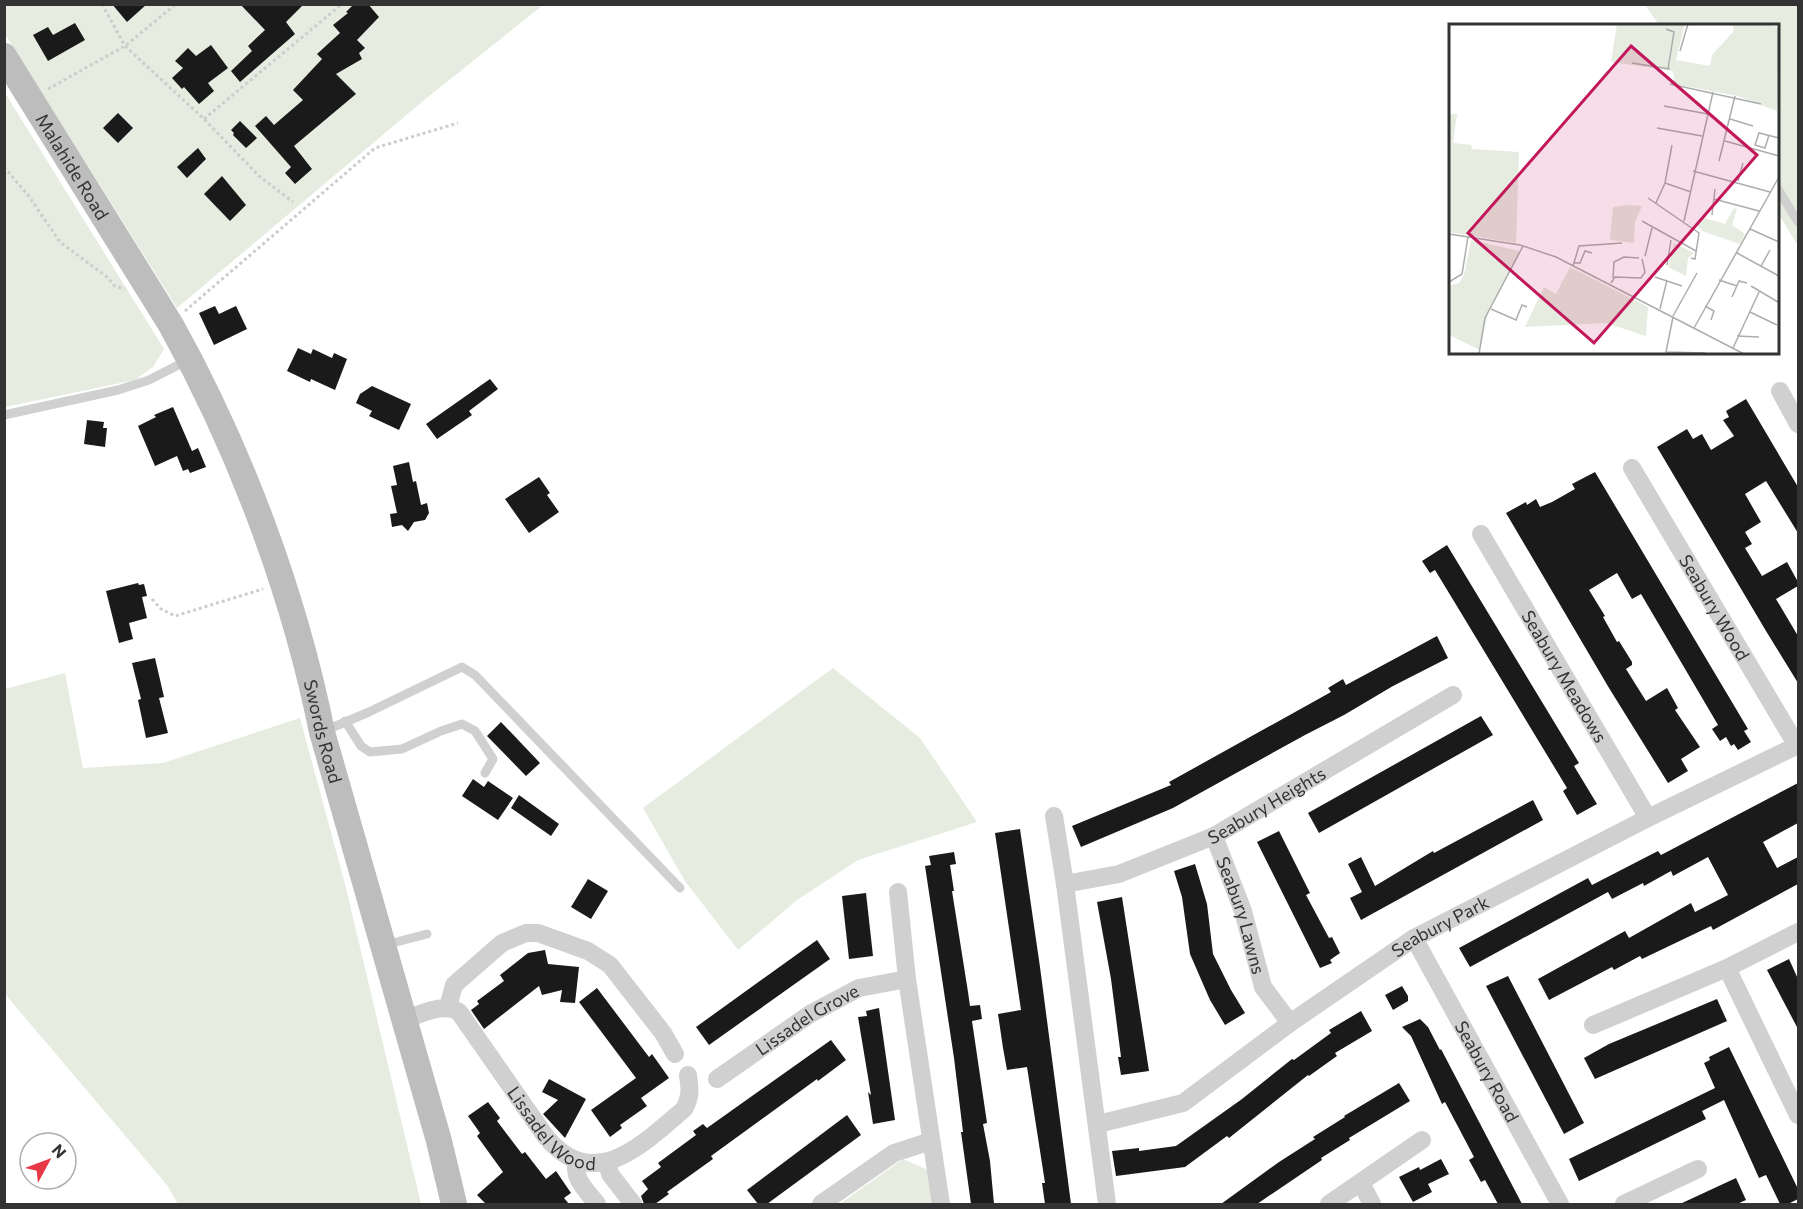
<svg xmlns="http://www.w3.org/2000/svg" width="1803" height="1209" font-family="Commissioner,sans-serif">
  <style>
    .green { fill: #e6ecdf }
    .building { fill: #1a1a1a }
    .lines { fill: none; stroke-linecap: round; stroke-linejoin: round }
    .path { stroke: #cdcdcd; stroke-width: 3; stroke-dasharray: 3 3; stroke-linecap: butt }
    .lane { stroke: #d0d0d0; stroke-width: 9 }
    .street { stroke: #d0d0d0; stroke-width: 18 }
    .secondary { stroke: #bdbdbd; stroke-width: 26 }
    .labels { text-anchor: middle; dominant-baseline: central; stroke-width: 6; stroke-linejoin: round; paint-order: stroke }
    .street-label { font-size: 18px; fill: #333; stroke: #fff }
    .inset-road { fill: none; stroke: #adadad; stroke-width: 1.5 }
    .view { fill: #c2185b; fill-opacity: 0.15; stroke: #c2185b; stroke-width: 3 }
    .inset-edge { fill: none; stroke: #333; stroke-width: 3 }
  </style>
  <rect width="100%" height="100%" fill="#fff"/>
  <g class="green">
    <polygon points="5,5 543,5 423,101 177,308 5,34"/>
    <polygon points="1645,5 1798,5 1798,246 1778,213 1778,26 1659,25"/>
    <polygon points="5,93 164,349 153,367 135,380 5,407"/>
    <polygon points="833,668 920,738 977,822 858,860 797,900 738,950 685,881 643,808"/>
    <polygon points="65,673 83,768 163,763 300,718 345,884 421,1204 178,1204 167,1185 5,994 5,689"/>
    <polygon points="903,1159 928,1170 933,1204 840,1204"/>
  </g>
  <g class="building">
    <polygon points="112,4 147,4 127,22"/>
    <polygon points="240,4 304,4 286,22 295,34 240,82 231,71 252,51 248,46 265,30"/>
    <polygon points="354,4 368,4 379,17 357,40 365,48 359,53 362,59 336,74 356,94 294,146 312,169 295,184 285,173 291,167 255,126 266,116 274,125 303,100 293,90 322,59 317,54 340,33 333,25 348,13 346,12"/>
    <polygon points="75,23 85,40 48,61 33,35 48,27 53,35"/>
    <polygon points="211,45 228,68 208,83 214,91 199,104 184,87 182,89 172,78 183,68 175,61 188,48 196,56"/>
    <polygon points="118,113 133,128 118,143 103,128"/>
    <polygon points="240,121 257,138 246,148 233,135 234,133 231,130"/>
    <polygon points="198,148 206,159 187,178 177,167"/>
    <polygon points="222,176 246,205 230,221 204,194"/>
    <polygon points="215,306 219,314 236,306 247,329 214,345 199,313"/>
    <polygon points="298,348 311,354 313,349 332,358 334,353 347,359 335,390 311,379 310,382 287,371"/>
    <polygon points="490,379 498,389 469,411 472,415 437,439 426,424"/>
    <polygon points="372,386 411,404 399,430 369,416 372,411 356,403 360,394"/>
    <polygon points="1746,399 1798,487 1798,533 1766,481 1745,494 1761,522 1745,532 1752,544 1745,548 1762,576 1787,562 1798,582 1798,586 1776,599 1798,636 1798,683 1766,631 1657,447 1687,429 1693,439 1702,434 1711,450 1734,436 1723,420 1729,417 1726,411"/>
    <polygon points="173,407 192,451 198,448 206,467 190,473 188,469 183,471 177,456 155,466 138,426 156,417 154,415"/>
    <polygon points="87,420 104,422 103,428 107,428 105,447 84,444"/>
    <polygon points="409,462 413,482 416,481 421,505 427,503 429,513 425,520 414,522 408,531 402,525 392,527 390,514 397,513 391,486 397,485 393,466"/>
    <polygon points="1595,472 1748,729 1744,731 1751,742 1738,750 1734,744 1731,746 1726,737 1720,741 1712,729 1718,725 1641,594 1632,599 1617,573 1589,590 1605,616 1603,617 1617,642 1619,641 1632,662 1632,665 1626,669 1646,701 1667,688 1678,708 1675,710 1700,747 1681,759 1688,771 1668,783 1609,688 1506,513 1526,502 1527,505 1536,499 1540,507 1552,502 1575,489 1572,484"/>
    <polygon points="539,477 550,493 547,495 559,512 529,533 505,499"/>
    <polygon points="1447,545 1579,763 1574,766 1597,804 1577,815 1563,791 1567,788 1452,598 1435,570 1430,573 1422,561"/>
    <polygon points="138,583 139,585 144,584 147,596 142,597 147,618 129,623 133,639 119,643 106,591"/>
    <polygon points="1437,636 1448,658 1393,686 1344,715 1305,735 1173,808 1081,847 1072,826 1171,785 1169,782 1331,692 1328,688 1343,679 1346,685"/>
    <polygon points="155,658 164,697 159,698 168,733 146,738 138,700 141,699 132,663"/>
    <polygon points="1481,716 1493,735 1319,833 1308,813"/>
    <polygon points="501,722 540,763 526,776 487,736"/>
    <polygon points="473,779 484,787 488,781 513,798 498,820 462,796"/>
    <polygon points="1798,783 1798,823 1763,842 1777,868 1798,857 1798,884 1713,930 1711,926 1642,959 1640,956 1614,970 1612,967 1549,1000 1538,979 1625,931 1629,938 1691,903 1695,912 1728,895 1708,857 1673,876 1671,871 1644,886 1643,883 1612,899 1608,892 1470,967 1459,948 1588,878 1592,885 1658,851 1661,855"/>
    <polygon points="519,795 559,824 551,836 511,808"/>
    <polygon points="1533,800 1543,820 1361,920 1350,898 1362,892 1348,864 1361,857 1375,886 1433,851 1434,853"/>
    <polygon points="1020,829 1040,967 1071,1204 1045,1204 1042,1183 1045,1183 1027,1067 1007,1070 1003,1048 998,1014 1021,1010 995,833"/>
    <polygon points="1279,831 1310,893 1306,895 1329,938 1332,937 1340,953 1330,960 1332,963 1320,968 1257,842"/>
    <polygon points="954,852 956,864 950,865 954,891 952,891 968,992 970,1006 980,1005 982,1019 972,1021 987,1123 983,1124 990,1161 994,1204 971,1204 961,1132 963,1132 954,1058 925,866 931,865 929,856"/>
    <polygon points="1195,864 1207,904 1213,954 1231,990 1245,1013 1225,1025 1210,1000 1190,954 1182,897 1174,871"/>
    <polygon points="588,879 608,891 591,919 571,907"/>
    <polygon points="866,893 873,956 849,959 842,896"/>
    <polygon points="1122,897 1149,1071 1121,1075 1118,1057 1121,1057 1111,979 1097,902"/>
    <polygon points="817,940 830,959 709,1045 696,1027"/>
    <polygon points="545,950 548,964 579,967 575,1003 560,1002 562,990 542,995 539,986 484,1029 471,1010 479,1004 477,1001 504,981 500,975 528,953"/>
    <polygon points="1789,959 1798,979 1798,1029 1767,970"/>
    <polygon points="1508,976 1584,1123 1564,1134 1486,986"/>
    <polygon points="1402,986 1408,996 1408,1001 1393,1010 1385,995"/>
    <polygon points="597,988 649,1057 652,1054 669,1078 641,1098 647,1106 620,1125 622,1128 610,1137 591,1110 636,1078 579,1002"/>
    <polygon points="1717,999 1727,1021 1595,1079 1584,1058 1609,1044"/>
    <polygon points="879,1008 895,1120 873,1124 868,1092 871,1095 858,1017 867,1016 866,1011"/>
    <polygon points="1361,1011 1372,1031 1335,1053 1337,1056 1309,1076 1308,1075 1229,1138 1227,1136 1185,1167 1116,1176 1112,1151 1139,1148 1139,1151 1176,1146 1242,1099 1292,1059 1294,1060 1331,1033 1329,1030"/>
    <polygon points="1420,1019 1428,1027 1440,1050 1441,1049 1522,1204 1498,1204 1485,1180 1481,1182 1469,1160 1474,1157 1445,1102 1442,1104 1411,1036 1402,1027"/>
    <polygon points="831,1040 846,1060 818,1081 817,1079 711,1156 713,1159 667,1192 669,1194 655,1204 644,1204 641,1196 648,1189 642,1181 661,1167 658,1163 696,1135 693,1131 703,1124 707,1128"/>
    <polygon points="1729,1047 1798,1189 1798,1199 1788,1204 1780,1204 1766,1175 1759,1178 1724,1100 1702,1111 1706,1119 1579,1181 1569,1159 1715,1088 1704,1063 1710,1060 1709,1057"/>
    <polygon points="549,1079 586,1099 565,1138 543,1114 558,1100 542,1092"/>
    <polygon points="1399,1083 1410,1101 1349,1138 1350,1140 1321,1158 1322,1160 1257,1204 1221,1204 1279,1162 1315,1139 1313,1137 1345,1117 1344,1116"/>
    <polygon points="488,1102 500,1118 497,1121 522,1154 525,1152 546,1179 556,1171 571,1193 564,1198 569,1204 486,1204 477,1195 503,1172 477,1136 480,1133 468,1116"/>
    <polygon points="847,1115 861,1135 767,1204 758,1204 747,1190"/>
    <polygon points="1441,1159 1449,1174 1428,1184 1432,1192 1413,1202 1399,1177 1419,1167 1420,1170"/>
    <polygon points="1736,1178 1746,1200 1737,1204 1680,1204"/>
  </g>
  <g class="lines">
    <g class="path">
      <polyline points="102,4 125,46 204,119 259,176 293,202"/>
      <polyline points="48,89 125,46 176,4"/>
      <polyline points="204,119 342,4"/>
      <polyline points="4,167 28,195 60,242 107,277 115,286 125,289"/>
      <polyline points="185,311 375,148 458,123"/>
      <polyline points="152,599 161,609 175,616 263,589"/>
    </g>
    <g class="lane">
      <polyline points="1778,189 1798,222"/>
      <polyline points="4,415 118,390 149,380 188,360"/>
      <polyline points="345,721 361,746 370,752 402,749 441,731 462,724 475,731 493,759 485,773"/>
      <polyline points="324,731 369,712 462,667 475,675 680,888"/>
      <polyline points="385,945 427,934"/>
    </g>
    <g class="street">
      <polyline points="1780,391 1798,424"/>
      <path id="s1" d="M1632 468 1797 746"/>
      <path id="s2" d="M1481 534 1648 818"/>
      <polyline points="1054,816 1065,884 1107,1204"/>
      <path id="s3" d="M1214 836 1243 911 1263 987 1290 1023"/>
      <path id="s4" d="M1065 884 1119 874 1214 836 1453 695"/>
      <polyline points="898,892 907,979 941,1204"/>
      <path id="s5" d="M1414 938 1560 1204"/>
      <polyline points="1727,968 1798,1115"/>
      <polyline points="448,1007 454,985 502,943 526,933 538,933 588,951 610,965 663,1033 675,1054"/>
      <path id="s6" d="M405 1019C422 1014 444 1002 459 1012L546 1137C594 1194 642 1145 684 1109 691 1097 690 1089 688 1075"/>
      <polyline points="1593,1025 1727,968 1798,932"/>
      <path id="s7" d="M717 1079 810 1014 859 988 907 979"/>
      <path id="s8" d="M1098 1124 1183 1103 1290 1023 1414 938 1648 818 1798 745"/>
      <path d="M577 1161C572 1178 587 1191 597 1204"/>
      <polyline points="607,1162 610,1174 633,1204"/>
      <polyline points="1361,1183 1372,1204"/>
      <polyline points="821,1204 894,1153 931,1141"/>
      <polyline points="1329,1204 1422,1140"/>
      <polyline points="1624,1204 1698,1169"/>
    </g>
    <path class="secondary" id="s9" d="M4 56 171 325C240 449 294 593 322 732L439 1141 454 1204"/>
  </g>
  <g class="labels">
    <g class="street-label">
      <text stroke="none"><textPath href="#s9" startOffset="130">Malahide Road</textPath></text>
      <text stroke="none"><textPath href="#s1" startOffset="162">Seabury Wood</textPath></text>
      <text stroke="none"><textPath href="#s2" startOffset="165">Seabury Meadows</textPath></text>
      <text stroke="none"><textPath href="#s9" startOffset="752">Swords Road</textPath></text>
      <text stroke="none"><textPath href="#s4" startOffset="218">Seabury Heights</textPath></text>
      <text stroke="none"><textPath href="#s3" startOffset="84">Seabury Lawns</textPath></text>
      <text stroke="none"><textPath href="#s8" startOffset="400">Seabury Park</textPath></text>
      <text stroke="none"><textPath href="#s7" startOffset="108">Lissadel Grove</textPath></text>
      <text stroke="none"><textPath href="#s5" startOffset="152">Seabury Road</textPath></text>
      <text stroke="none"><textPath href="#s6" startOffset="208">Lissadel Wood</textPath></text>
    </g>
  </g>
  <g transform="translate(1449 24)">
    <rect width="330" height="330" fill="#fff"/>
    <path d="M168 0H236L227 36 261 42 263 31 284 8 285 0H319L330 4 328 87 289 72 225 60 224 47 162 38ZM0 90H8L4 119 22 121 23 125 70 128 67 219 0 208ZM179 181 193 182 186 198 185 219 161 216 164 183ZM285 184 288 185 283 201 296 210 291 220 253 207 248 201 252 193 276 200ZM22 216 71 227 39 288 31 326 0 311V262L10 259 15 251ZM225 219 245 229 239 234 237 252 219 243ZM121 243 199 283 197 312 157 299 76 303 95 263 107 270Z" fill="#e6ecdf"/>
    <path class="inset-road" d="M217 5 225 8 219 45M231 27 239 0M183 39 221 45M221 60 312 80M215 82 259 90M281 95 304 102M208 104 253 112M320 111 316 124 306 121 310 109 330 114M276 117 330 132M270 137 286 72M244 147 321 168M289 157 294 139M216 159 242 168M199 174 250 209 246 235 242 234M265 175 310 187M207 179 216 159 223 121M263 191 266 165M193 197 247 227M235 197 264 68M301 205 330 218M0 210 71 221 107 233 295 330M288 229 330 252M196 232 203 204M125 239H131L136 227 143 229M218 241 222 216M124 242 130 222 173 219M312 242 321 226M206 253 233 262M164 254 165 238 175 233 190 234M270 256 288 262M0 258 13 250 19 213M162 259 166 253 192 254 196 248 193 235M302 262 329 278M283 273 290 257 298 259M256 282 265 287 262 296M42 285 67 296 73 281 78 283M211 285 218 256M301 288 328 301M224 292 248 249M224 293 217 328 256 329M245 304 330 153M288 312 310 313M284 324 310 268M30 330 36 294 74 222"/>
    <path class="view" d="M182 22 308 131 145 319 19 209Z"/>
    <rect width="330" height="330" class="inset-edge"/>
  </g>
  <rect width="1803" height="1209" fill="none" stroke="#333333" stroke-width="12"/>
  <g transform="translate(48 1161) rotate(49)"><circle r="28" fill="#ffffff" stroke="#adadad" stroke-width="1.5"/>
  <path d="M0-4.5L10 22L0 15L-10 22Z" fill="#e63946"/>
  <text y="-9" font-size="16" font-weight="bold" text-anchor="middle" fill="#333333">N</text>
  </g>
</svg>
